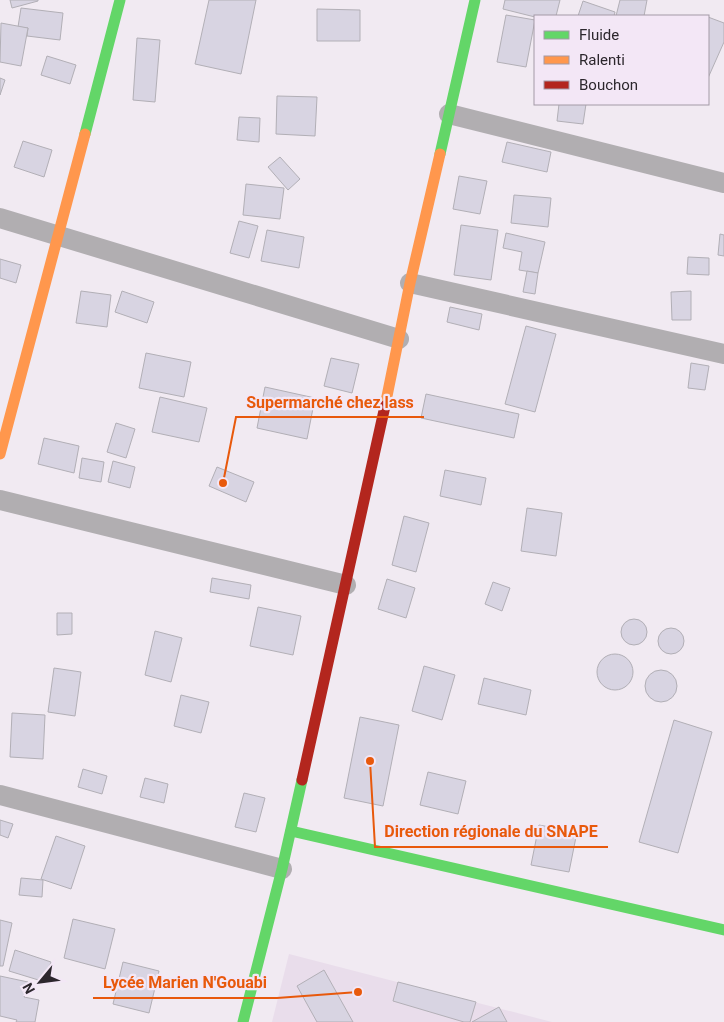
<svg xmlns="http://www.w3.org/2000/svg" width="724" height="1022" font-family="Roboto,sans-serif">
  <style>
    .built { fill: #e9ddeb }
    .building { fill: #d8d4e2; stroke: #b2afb6 }
    .lines { fill: none; stroke-linecap: round; stroke-linejoin: round }
    .street { stroke: #b1aeb1; stroke-width: 20 }
    .fast { stroke: #63d668; stroke-width: 11 }
    .slow { stroke: #ff974d; stroke-width: 11 }
    .jam { stroke: #b3261e; stroke-width: 11 }
    .leader { fill: none; stroke: #e8590c; stroke-width: 2 }
    .callout-dot { fill: #e8590c; stroke: #f3e7f6; stroke-width: 2 }
    .callout-label { font-size: 16px; text-anchor: middle; font-weight: bold; fill: #e8590c; stroke: #f3e7f6; stroke-width: 4.5; stroke-linejoin: round; paint-order: stroke }
  </style>
  <rect width="100%" height="100%" fill="#f1eaf2"/>
  <polygon class="built" points="289,954 552,1022 272,1022"/>
  <g class="building">
    <polygon points="10,0 38,0 38,1 12,8"/>
    <polygon points="209,0 256,0 241,74 195,64"/>
    <polygon points="505,0 560,0 556,16 535,17 503,9"/>
    <polygon points="620,0 647,0 644,16 616,16"/>
    <polygon points="583,1 615,12 614,16 578,16"/>
    <polygon points="21,8 63,13 60,40 27,36 28,28 18,27"/>
    <polygon points="317,9 360,10 360,41 317,41"/>
    <polygon points="506,15 535,20 526,67 497,62"/>
    <polygon points="708,17 724,23 724,42 708,78"/>
    <polygon points="1,23 28,28 21,66 0,62"/>
    <polygon points="137,38 160,40 155,102 133,100"/>
    <polygon points="47,56 76,65 70,84 41,75"/>
    <polygon points="0,78 5,80 0,95"/>
    <polygon points="277,96 317,97 315,136 276,134"/>
    <polygon points="559,104 586,104 583,124 557,121"/>
    <polygon points="239,117 260,118 259,142 237,140"/>
    <polygon points="23,141 52,150 44,177 14,167"/>
    <polygon points="507,142 551,152 547,172 502,162"/>
    <polygon points="280,157 300,179 288,190 268,167"/>
    <polygon points="459,176 487,181 480,214 453,209"/>
    <polygon points="246,184 284,188 280,219 243,215"/>
    <polygon points="514,195 551,198 548,227 511,223"/>
    <polygon points="239,221 258,226 249,258 230,253"/>
    <polygon points="461,225 498,230 491,280 454,275"/>
    <polygon points="267,230 304,237 299,268 261,261"/>
    <polygon points="506,233 545,242 538,273 519,270 522,252 503,248"/>
    <polygon points="720,234 724,235 724,256 718,255"/>
    <polygon points="688,257 709,258 709,275 687,274"/>
    <polygon points="0,259 21,265 16,283 0,278"/>
    <polygon points="527,271 538,273 535,294 523,292"/>
    <polygon points="81,291 111,295 107,327 76,323"/>
    <polygon points="122,291 154,302 147,323 115,312"/>
    <polygon points="691,291 691,320 672,320 671,292"/>
    <polygon points="450,307 482,314 479,330 447,322"/>
    <polygon points="526,326 556,334 535,412 505,404"/>
    <polygon points="146,353 191,362 184,397 139,388"/>
    <polygon points="331,358 359,364 352,393 324,386"/>
    <polygon points="691,363 709,366 705,390 688,388"/>
    <polygon points="265,387 315,398 307,439 257,428"/>
    <polygon points="426,394 519,414 514,438 421,418"/>
    <polygon points="160,397 207,408 199,442 152,432"/>
    <polygon points="116,423 135,429 126,458 107,452"/>
    <polygon points="44,438 79,446 74,473 38,464"/>
    <polygon points="82,458 104,462 101,482 79,478"/>
    <polygon points="113,461 135,467 130,488 108,482"/>
    <polygon points="217,467 254,482 246,502 209,486"/>
    <polygon points="445,470 486,478 481,505 440,496"/>
    <polygon points="527,508 562,513 556,556 521,551"/>
    <polygon points="404,516 429,523 416,572 392,565"/>
    <polygon points="212,578 251,585 249,599 210,592"/>
    <polygon points="387,579 415,588 406,618 378,609"/>
    <polygon points="493,582 510,588 502,611 485,604"/>
    <polygon points="258,607 301,616 293,655 250,646"/>
    <polygon points="57,613 72,613 72,634 57,635"/>
    <circle cx="634" cy="632" r="13"/>
    <circle cx="671" cy="641" r="13"/>
    <polygon points="155,631 182,638 171,682 145,675"/>
    <circle cx="615" cy="672" r="18"/>
    <polygon points="424,666 455,675 442,720 412,711"/>
    <polygon points="54,668 81,672 75,716 48,712"/>
    <circle cx="661" cy="686" r="16"/>
    <polygon points="484,678 531,690 526,715 478,704"/>
    <polygon points="181,695 209,702 201,733 174,726"/>
    <polygon points="12,713 45,715 43,759 10,757"/>
    <polygon points="360,717 399,725 383,806 344,798"/>
    <polygon points="674,720 712,732 678,853 639,842"/>
    <polygon points="83,769 107,776 102,794 78,787"/>
    <polygon points="428,772 466,781 458,814 420,805"/>
    <polygon points="145,778 168,784 164,803 140,797"/>
    <polygon points="244,793 265,798 256,832 235,827"/>
    <polygon points="0,820 13,824 8,838 0,835"/>
    <polygon points="539,825 577,832 569,872 531,865"/>
    <polygon points="56,836 85,846 71,889 41,879"/>
    <polygon points="21,878 43,880 42,897 19,895"/>
    <polygon points="73,919 115,929 105,969 64,958"/>
    <polygon points="0,920 12,923 3,966 0,966"/>
    <polygon points="15,950 51,962 45,982 9,971"/>
    <polygon points="123,962 159,971 149,1013 113,1004"/>
    <polygon points="324,970 353,1022 317,1022 297,986"/>
    <polygon points="0,976 28,982 24,997 39,1000 35,1022 16,1022 17,1020 0,1016"/>
    <polygon points="398,982 476,1002 470,1022 464,1022 393,1001"/>
    <polygon points="499,1007 507,1022 472,1022"/>
  </g>
  <g class="lines">
    <g class="street">
      <polyline points="449,114 724,183"/>
      <polyline points="0,218 399,339"/>
      <polyline points="410,283 724,354"/>
      <polyline points="0,500 346,585"/>
      <polyline points="0,795 282,869"/>
    </g>
    <g class="fast">
      <polyline points="85,134 120,0"/>
      <polyline points="440,154 475,0"/>
      <polyline points="291,831 724,930"/>
      <polyline points="243,1022 282,869 302,780"/>
    </g>
    <g class="slow">
      <polyline points="385,406 410,283 440,154"/>
      <polyline points="0,454 85,134"/>
    </g>
    <polyline class="jam" points="302,780 385,406"/>
  </g>
  <path class="leader" d="M223 483L236 417H424M370 761L375 847H608M358 992L277 998H93"/>
  <g class="callout-dot">
    <circle cx="223" cy="483" r="5"/>
    <circle cx="370" cy="761" r="5"/>
    <circle cx="358" cy="992" r="5"/>
  </g>
  <g class="callout-label">
    <text x="330" y="408">Supermarché chez lass</text>
    <text x="491" y="837">Direction régionale du SNAPE</text>
    <text x="185" y="988">Lycée Marien N'Gouabi</text>
  </g>
  <rect x="534" y="15" width="175" height="90" fill="#f3e7f6" stroke="#a39aa6"/>
  <rect x="544" y="31" width="25" height="8" fill="#63d668" stroke="#a39aa6"/>
  <text x="579" y="40" font-size="15" fill="#2c272d">Fluide</text>
  <rect x="544" y="56" width="25" height="8" fill="#ff974d" stroke="#a39aa6"/>
  <text x="579" y="65" font-size="15" fill="#2c272d">Ralenti</text>
  <rect x="544" y="81" width="25" height="8" fill="#b3261e" stroke="#a39aa6"/>
  <text x="579" y="90" font-size="15" fill="#2c272d">Bouchon</text>
  <g transform="translate(40 982) rotate(241)" stroke="#f3e7f6" stroke-width="4" paint-order="stroke">
  <path d="M0-4L9 19L0 12L-9 19Z" fill="#2c272d"/>
  <text y="-8" font-size="14" font-weight="bold" text-anchor="middle" fill="#2c272d">N</text>
  </g>
</svg>
